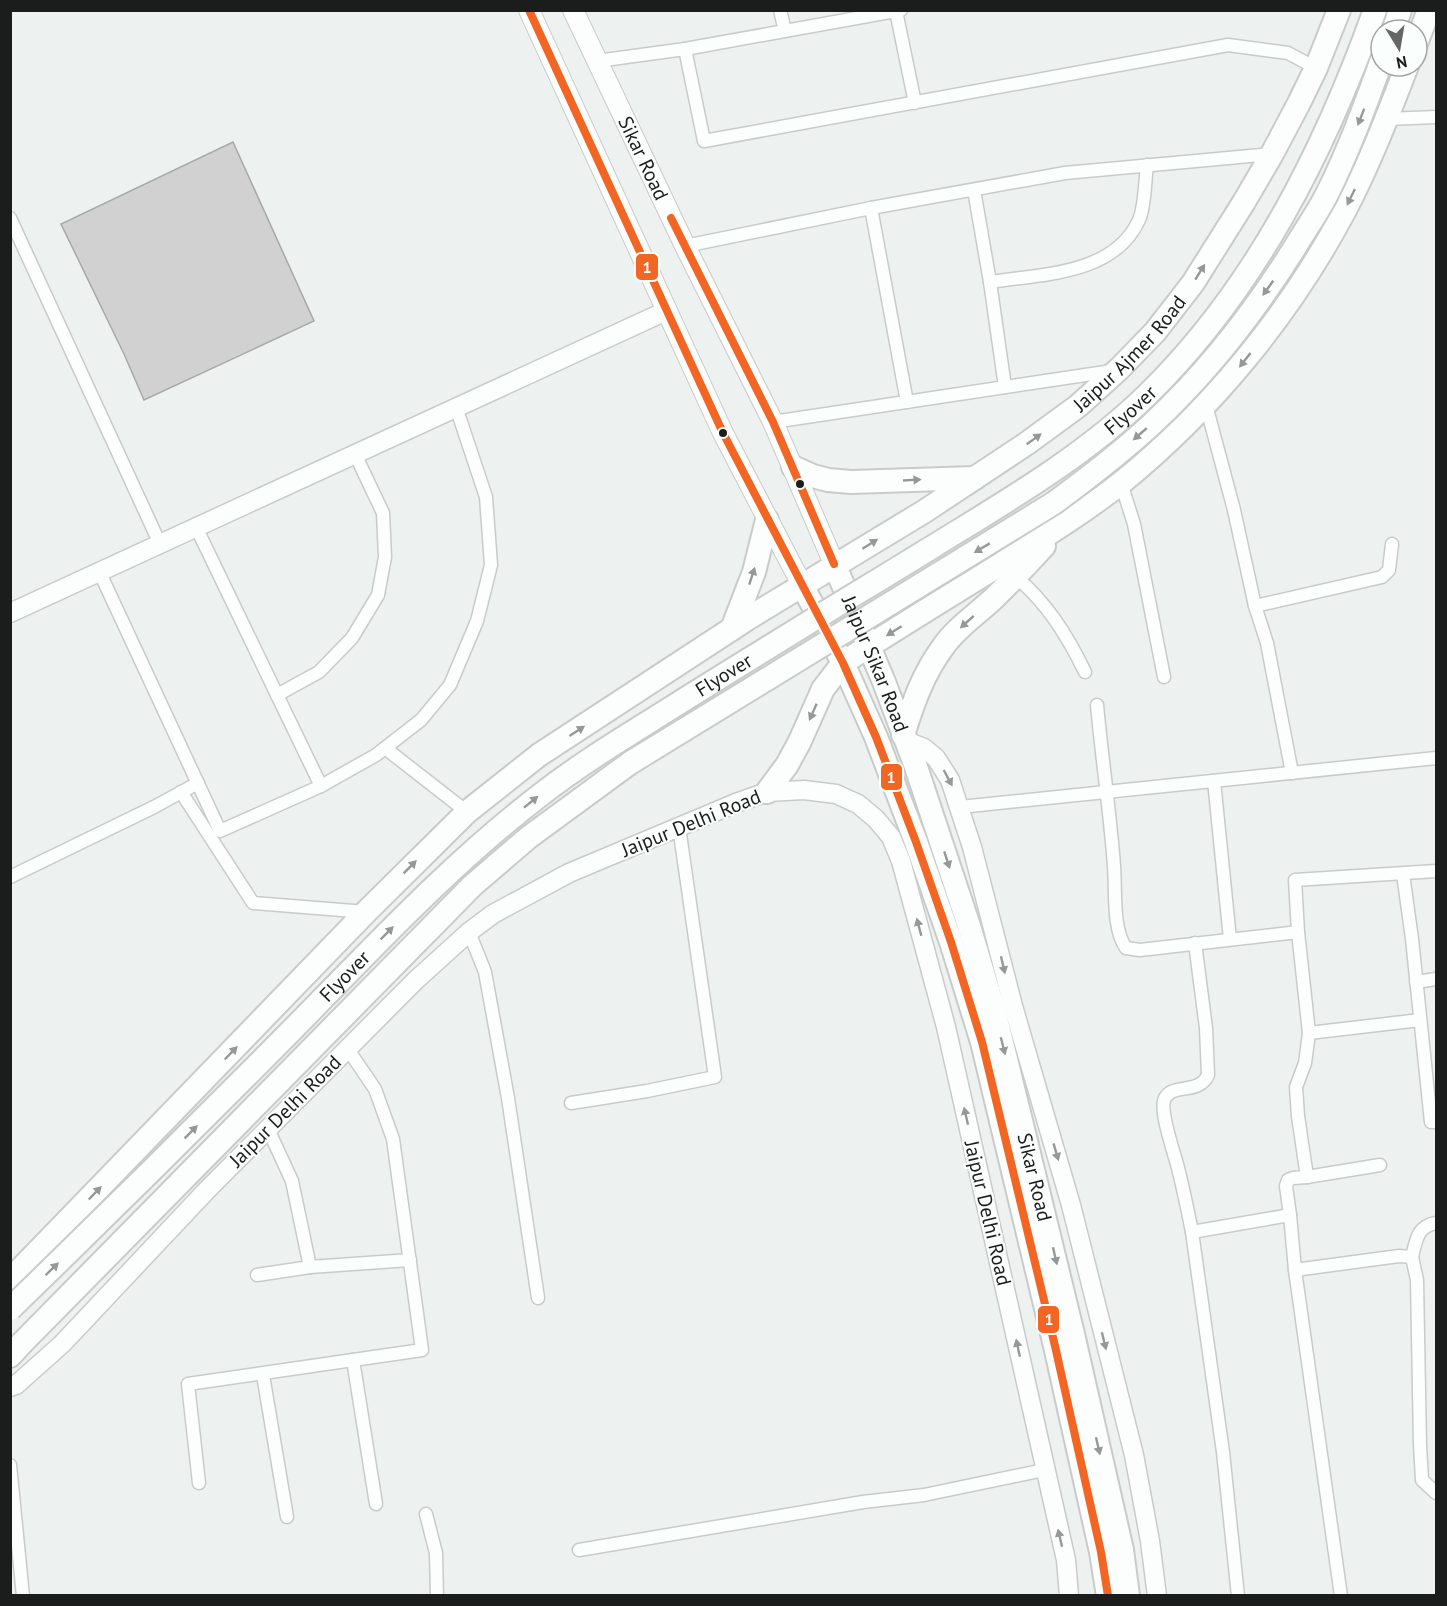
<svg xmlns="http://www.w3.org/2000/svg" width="1447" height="1606" font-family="'PT Sans',sans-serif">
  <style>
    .building { fill: #d0d1d0; stroke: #a8a8a8; stroke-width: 1.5 }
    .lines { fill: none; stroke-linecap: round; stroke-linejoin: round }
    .street-casing { stroke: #c8cbca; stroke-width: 15 }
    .secondary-casing { stroke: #c8cbca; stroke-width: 21 }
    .primary-casing { stroke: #c8cbca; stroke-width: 22 }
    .highway-casing { stroke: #c8cbca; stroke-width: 26 }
    .street { stroke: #fcfdfd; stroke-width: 12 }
    .secondary { stroke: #fcfdfd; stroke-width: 18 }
    .primary { stroke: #fcfdfd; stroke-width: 20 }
    .highway { stroke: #fcfdfd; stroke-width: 22 }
    .highway-bridge-casing { stroke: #c8cbca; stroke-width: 26; stroke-linecap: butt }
    .highway-bridge { stroke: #fcfdfd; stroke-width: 22 }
    .bus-1-casing { stroke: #fafffe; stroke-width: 12 }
    .bus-1 { stroke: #f26522; stroke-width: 8 }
    .oneway { fill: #969898 }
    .bus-dot { fill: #1a1d1c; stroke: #fafffe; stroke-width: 2 }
    .labels { text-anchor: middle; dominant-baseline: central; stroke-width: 4.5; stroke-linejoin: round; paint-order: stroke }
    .street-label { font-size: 20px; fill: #1a1d1c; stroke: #fafffe }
    .line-badge { stroke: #fafffe; stroke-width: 2 }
    .badge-label { font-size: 16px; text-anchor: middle; font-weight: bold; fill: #fff }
  </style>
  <rect width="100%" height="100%" fill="#edf1ef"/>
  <polygon class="building" points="233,142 314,321 144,400 124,354 61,224"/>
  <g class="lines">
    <g class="street-casing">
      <g id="street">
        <polyline points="780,10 785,31"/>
        <polyline points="901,10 685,49 704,141 1228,45 1288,53 1316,68"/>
        <polyline points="896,11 915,103"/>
        <polyline points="597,61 685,49"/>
        <polyline points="1387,119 1436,117"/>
        <polyline points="974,190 990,282 1005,387"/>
        <polyline points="871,208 907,402"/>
        <polyline points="10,218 160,544"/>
        <polyline points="685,246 871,208 1065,173 1272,154"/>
        <path d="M990 282C1041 274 1114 275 1139 220 1145 207 1145 180 1147 165"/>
        <polyline points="1206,405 1234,510 1255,606 1267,643 1292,773"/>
        <polyline points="773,422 1112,371"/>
        <polyline points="1121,483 1134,524 1164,677"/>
        <polyline points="99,571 220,831 321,786 196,527"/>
        <path d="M1015 576C1047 603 1067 635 1085 672"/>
        <polyline points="1255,606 1382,577 1389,570 1392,544"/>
        <polyline points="277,695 319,672 352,638 378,595 385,557 383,513 355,454"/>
        <path d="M1097 705C1102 759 1110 812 1114 866 1116 889 1112 929 1126 948L1140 950 1298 932 1295 880 1436 871"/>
        <polyline points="385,748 467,812"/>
        <polyline points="1214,781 1230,939"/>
        <polyline points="321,786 376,755 421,720 450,685 477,621 491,565 486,497 456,407"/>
        <polyline points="181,792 253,903 366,912"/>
        <polyline points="960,807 1436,758"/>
        <polyline points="1403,874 1412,939 1431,1122 1436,1122"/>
        <polyline points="10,877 154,807 198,783"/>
        <polyline points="469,932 485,972 508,1098 538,1298"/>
        <path d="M1195 943 1206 1028 1208 1075C1199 1095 1173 1083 1165 1098 1158 1110 1176 1157 1179 1172 1184 1192 1188 1212 1192 1232L1290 1215 1286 1186 1288 1180 1293 1178 1307 1177 1298 1116 1296 1087 1305 1063 1309 1033 1298 932"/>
        <polyline points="1416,982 1436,979"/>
        <polyline points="1309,1033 1420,1020"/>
        <polyline points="571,1103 647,1091 715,1077 679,827"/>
        <polyline points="1307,1177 1380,1165"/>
        <polyline points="1290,1215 1295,1270 1399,1256 1412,1257 1417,1280 1420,1445 1422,1480 1436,1493"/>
        <polyline points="1192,1232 1223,1452 1238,1596"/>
        <path d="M1412 1257C1416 1241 1417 1226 1436 1223"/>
        <polyline points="310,1267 410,1260"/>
        <polyline points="1295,1270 1341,1596"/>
        <polyline points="257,1275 310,1267 292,1181 268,1129"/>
        <polyline points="353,1360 376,1504"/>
        <polyline points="263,1375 287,1517"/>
        <polyline points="10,1465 23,1596"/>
        <polyline points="199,1483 188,1384 422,1350 393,1139 375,1089 347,1048"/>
        <polyline points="426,1514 436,1553 437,1596"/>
        <polyline points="579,1550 863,1502 924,1495 1044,1470"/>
      </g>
    </g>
    <g class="secondary-casing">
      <g id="secondary">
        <polyline points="10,613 666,311"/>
        <polyline points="906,741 924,748 936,758 950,780 972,847 1013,1006 1071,1205 1134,1455 1150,1541 1157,1596"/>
        <polyline points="10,1387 16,1385 62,1344 207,1190 416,980 469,932 493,914 569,873 736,803 767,792 804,790 836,794 858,804 876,819 891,837 901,861 946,1027 1066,1560 1069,1596"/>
      </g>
    </g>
    <g class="primary-casing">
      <g id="primary">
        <polyline points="529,10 723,433 803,587"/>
        <path id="s1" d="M573 10 685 246 773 422 835 566"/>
      </g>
    </g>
    <g class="highway-casing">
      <g id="highway">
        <polyline points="1393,30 1400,10"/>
        <polyline points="1417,41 1429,10"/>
        <polyline points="793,467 813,476 828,480 851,482 975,478"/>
        <path id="s2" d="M835 566 884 682 915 764 969 926 994 1010 1073 1334 1122 1550 1128 1596"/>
        <polyline points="803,587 843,663 876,737 916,842 951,942 982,1042 1055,1346 1101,1552 1108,1596"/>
        <polyline points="732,629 754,572 767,520"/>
        <path d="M903 735C913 703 923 674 943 647 956 628 976 615 993 599 1011 582 1027 564 1044 546"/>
        <path d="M767 792 787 765 800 741 823 689 843 663C895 629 948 597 1001 564 1042 538 1083 513 1121 483 1212 409 1289 315 1344 212 1369 165 1388 115 1407 66"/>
        <path id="s3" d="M10 1280 366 912 467 812 539 755 747 619 925 511 1026 444 1078 406 1119 369 1155 332 1193 283 1244 202 1272 154 1299 103 1316 68 1339 10"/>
        <polyline points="10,1356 22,1343"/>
      </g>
    </g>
    <use href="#street" class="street"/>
    <use href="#secondary" class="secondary"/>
    <use href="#primary" class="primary"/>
    <use href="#highway" class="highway"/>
    <g class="highway-bridge-casing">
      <g id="highway-bridge">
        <path id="s4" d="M10 1309C105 1217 198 1125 291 1031 372 949 451 863 543 793 583 762 628 735 671 708 758 653 846 600 934 546 1007 501 1083 457 1146 396 1255 290 1324 152 1375 10"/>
        <path d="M22 1343 473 885 529 837 630 763 1054 503C1088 478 1122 452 1153 423 1210 370 1259 306 1300 239 1309 224 1320 209 1328 192 1349 150 1365 106 1381 62"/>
      </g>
    </g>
    <use href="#highway-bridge" class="highway-bridge"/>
    <g class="bus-1-casing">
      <g id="bus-1">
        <polyline points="529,10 723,433 843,663 876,737 916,842 951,942 982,1042 1055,1346 1101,1552 1108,1596"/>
        <polyline points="671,218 773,422 834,564"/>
      </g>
    </g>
    <use href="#bus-1" class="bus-1"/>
  </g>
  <defs><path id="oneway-solid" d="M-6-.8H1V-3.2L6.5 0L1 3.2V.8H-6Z" transform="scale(1.5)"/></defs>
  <g class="oneway">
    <use href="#oneway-solid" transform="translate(1361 117) rotate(111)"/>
    <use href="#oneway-solid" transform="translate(1351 197) rotate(116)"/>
    <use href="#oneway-solid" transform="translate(1200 272) rotate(-58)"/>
    <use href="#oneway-solid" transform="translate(1268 288) rotate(126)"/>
    <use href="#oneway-solid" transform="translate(1245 360) rotate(128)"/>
    <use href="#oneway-solid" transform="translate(1140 434) rotate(139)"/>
    <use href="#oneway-solid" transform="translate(1034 439) rotate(-36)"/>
    <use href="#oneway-solid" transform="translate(912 480) rotate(-3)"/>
    <use href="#oneway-solid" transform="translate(870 544) rotate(-32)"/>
    <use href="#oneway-solid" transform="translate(982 548) rotate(149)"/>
    <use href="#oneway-solid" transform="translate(752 576) rotate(-72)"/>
    <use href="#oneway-solid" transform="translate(967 622) rotate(138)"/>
    <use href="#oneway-solid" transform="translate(894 631) rotate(148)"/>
    <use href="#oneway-solid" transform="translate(813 712) rotate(114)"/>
    <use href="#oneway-solid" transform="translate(577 731) rotate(-33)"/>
    <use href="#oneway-solid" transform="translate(948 778) rotate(62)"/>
    <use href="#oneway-solid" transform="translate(531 802) rotate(-39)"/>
    <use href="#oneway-solid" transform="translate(947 860) rotate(72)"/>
    <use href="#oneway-solid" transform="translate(410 867) rotate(-45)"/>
    <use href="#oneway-solid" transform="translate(919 927) rotate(-105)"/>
    <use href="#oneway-solid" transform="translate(387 933) rotate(-45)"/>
    <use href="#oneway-solid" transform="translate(1003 965) rotate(77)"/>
    <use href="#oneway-solid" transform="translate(1003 1046) rotate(76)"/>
    <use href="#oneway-solid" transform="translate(231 1053) rotate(-46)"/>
    <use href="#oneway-solid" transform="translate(966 1116) rotate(-103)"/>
    <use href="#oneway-solid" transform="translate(191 1132) rotate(-45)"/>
    <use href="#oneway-solid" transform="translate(1056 1152) rotate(74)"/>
    <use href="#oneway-solid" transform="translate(95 1193) rotate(-46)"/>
    <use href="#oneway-solid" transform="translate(1055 1256) rotate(77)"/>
    <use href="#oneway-solid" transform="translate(52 1269) rotate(-44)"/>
    <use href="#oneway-solid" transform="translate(1104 1341) rotate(76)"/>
    <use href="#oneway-solid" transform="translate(1018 1348) rotate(-102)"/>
    <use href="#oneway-solid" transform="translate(1098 1446) rotate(77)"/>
    <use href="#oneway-solid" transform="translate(1060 1538) rotate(-103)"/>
  </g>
  <g class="bus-dot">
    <circle cx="723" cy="433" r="5"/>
    <circle cx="800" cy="484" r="5"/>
  </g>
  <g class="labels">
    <g class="street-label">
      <text stroke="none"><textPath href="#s1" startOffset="164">Sikar Road</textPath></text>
      <text stroke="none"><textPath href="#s3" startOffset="1462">Jaipur Ajmer Road</textPath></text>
      <text stroke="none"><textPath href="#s4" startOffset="1444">Flyover</textPath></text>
      <text stroke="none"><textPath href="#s2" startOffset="106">Jaipur Sikar Road</textPath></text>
      <text stroke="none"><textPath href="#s4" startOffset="958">Flyover</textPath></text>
      <text transform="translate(691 823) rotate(-22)">Jaipur Delhi Road</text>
      <text stroke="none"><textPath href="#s4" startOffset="472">Flyover</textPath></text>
      <text transform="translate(285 1111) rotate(-45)">Jaipur Delhi Road</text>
      <text stroke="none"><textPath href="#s2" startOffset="644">Sikar Road</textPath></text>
      <text transform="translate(988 1213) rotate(77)">Jaipur Delhi Road</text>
    </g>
  </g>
  <g class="line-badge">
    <rect x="635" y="253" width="24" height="28" rx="6" fill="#f26522"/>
    <rect x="880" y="763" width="23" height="28" rx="6" fill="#f26522"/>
    <rect x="1037" y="1305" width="23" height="29" rx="6" fill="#f26522"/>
  </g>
  <g class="badge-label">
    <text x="647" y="273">1</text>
    <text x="891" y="783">1</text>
    <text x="1049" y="1325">1</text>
  </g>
  <rect width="1447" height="1606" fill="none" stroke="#1a1d1c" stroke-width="24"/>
  <g transform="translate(1399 48) rotate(169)"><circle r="28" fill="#fafffe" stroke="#a0a5a4" stroke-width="1.5"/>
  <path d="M0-4.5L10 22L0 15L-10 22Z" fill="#646766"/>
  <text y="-9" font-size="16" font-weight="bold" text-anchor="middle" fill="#1a1d1c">N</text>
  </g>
</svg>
